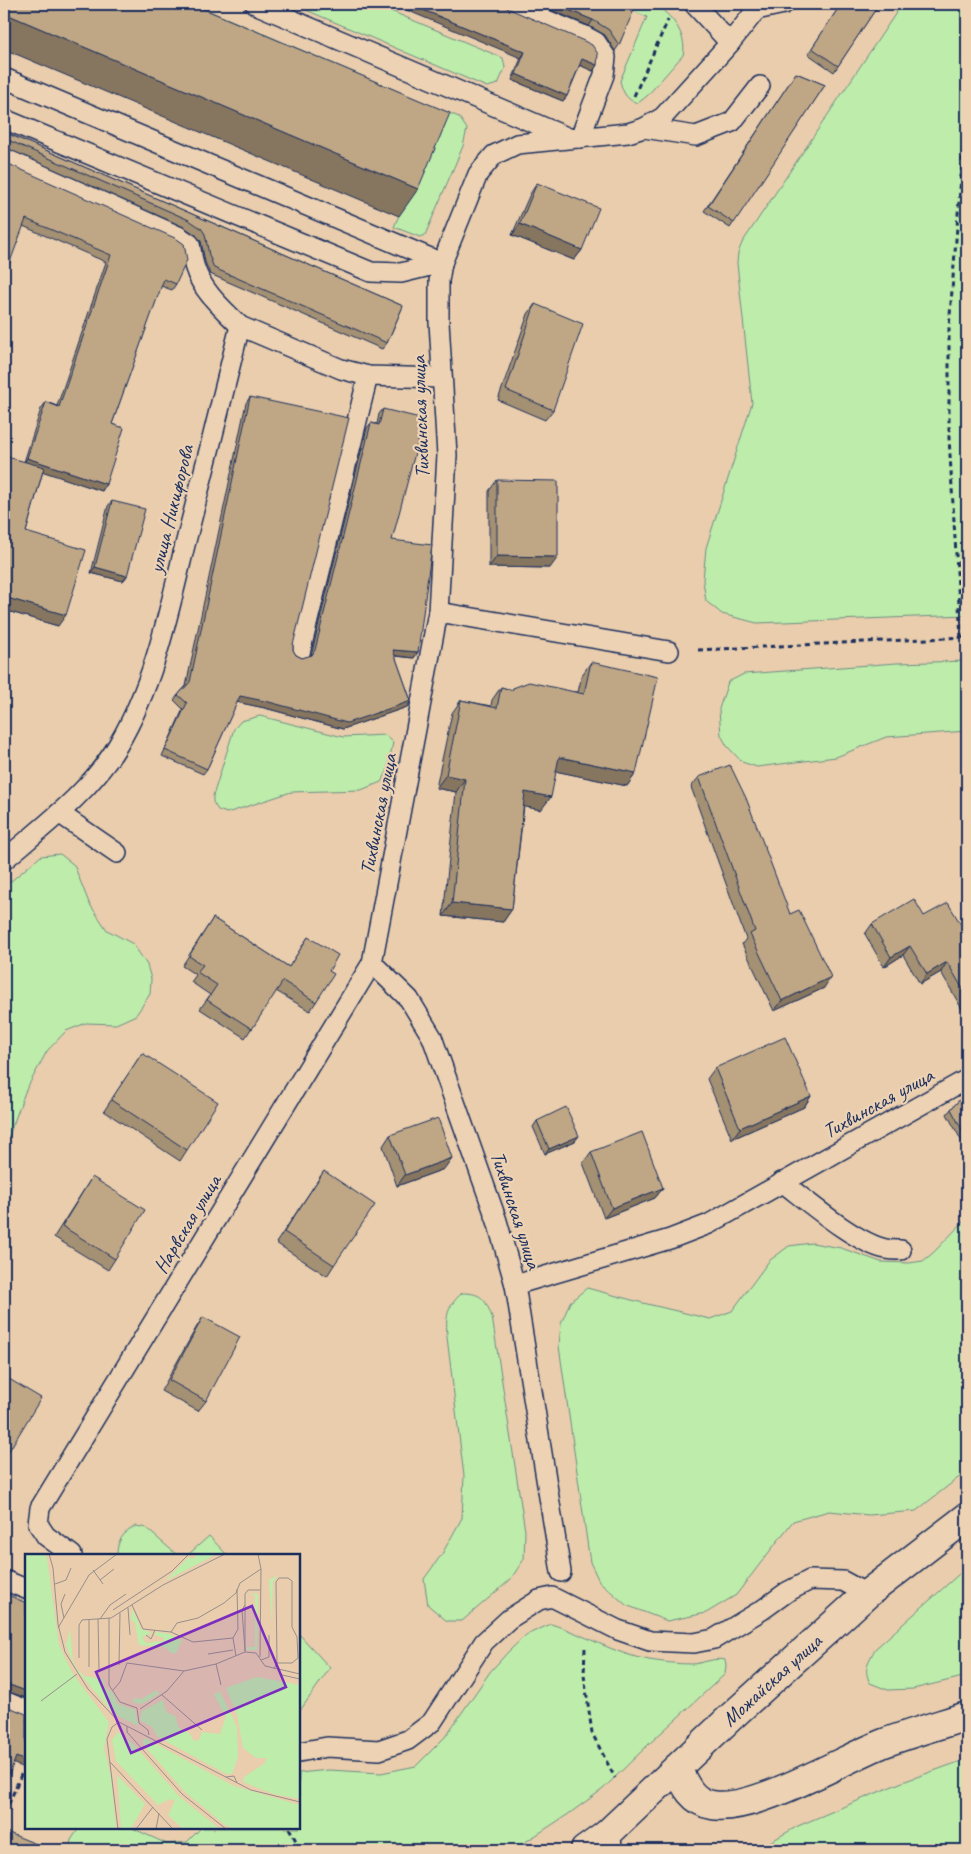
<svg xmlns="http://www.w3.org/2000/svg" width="971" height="1854" font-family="Caveat,sans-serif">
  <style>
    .green { fill: #beecaa; stroke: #6c8e84 }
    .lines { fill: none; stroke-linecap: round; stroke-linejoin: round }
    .lane-casing { stroke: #1b2f5e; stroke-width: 22 }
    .street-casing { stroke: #1b2f5e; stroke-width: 31 }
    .secondary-casing { stroke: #1b2f5e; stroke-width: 31 }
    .path { stroke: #1b2f5e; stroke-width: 3; stroke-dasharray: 5 4; stroke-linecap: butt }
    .lane { stroke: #edd2b4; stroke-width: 19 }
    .street { stroke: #edd2b4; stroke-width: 28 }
    .secondary { stroke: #edd2b4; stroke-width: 28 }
    .wall { fill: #a49073; stroke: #1b2f5e }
    .shaded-wall { fill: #86755e; stroke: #1b2f5e }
    .building { fill: #bfa786; stroke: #1b2f5e }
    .labels { text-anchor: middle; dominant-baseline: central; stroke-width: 4.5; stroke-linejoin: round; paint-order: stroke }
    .street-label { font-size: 21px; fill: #1b2f5e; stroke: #edd2b4 }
    .inset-road { fill: none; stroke: #978e8d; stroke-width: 1 }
    .view { fill: #7b2cbf; fill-opacity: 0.15; stroke: #7b2cbf; stroke-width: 2.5 }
    .inset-edge { fill: none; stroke: #1b2f5e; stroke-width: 2.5 }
  </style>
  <rect width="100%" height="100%" fill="#e9cdac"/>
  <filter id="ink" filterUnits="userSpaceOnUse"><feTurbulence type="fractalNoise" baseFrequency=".02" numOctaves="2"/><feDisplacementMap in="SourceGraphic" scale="10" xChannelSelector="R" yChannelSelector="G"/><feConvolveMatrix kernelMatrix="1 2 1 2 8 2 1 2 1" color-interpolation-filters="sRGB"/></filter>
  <g filter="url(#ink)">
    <g class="green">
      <polygon points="109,4 193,4 459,117 467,129 463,146 425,235 420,237 394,227 431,141"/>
      <polygon points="292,4 374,4 503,58 505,68 498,84 487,87"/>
      <path d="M616 4C626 4 639 2 648 4 669 8 688 35 683 55L647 96 638 103C626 100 623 92 620 81L647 17Z"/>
      <polygon points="902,4 967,4 967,615 757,623 722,614 706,601 703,580 706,548 752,403 737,263 738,253 742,243"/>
      <polygon points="967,661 967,731 886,737 836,757 757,767 742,762 727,746 721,735 719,709 728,682 744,674 897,663"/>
      <polygon points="260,716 343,737 385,735 393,742 387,772 381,782 361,790 291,792 227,813 218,810 213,802 213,796 234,729 241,721"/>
      <polygon points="60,854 74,865 89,903 107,930 133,944 147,965 151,979 150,994 136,1015 116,1024 86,1023 66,1031 47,1051 25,1092 4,1150 4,887 41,856"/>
      <polygon points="967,1218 967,1471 916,1511 869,1515 829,1511 793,1521 736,1595 706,1613 667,1621 626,1605 599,1581 590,1562 559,1346 561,1324 570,1302 587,1288 643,1303 710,1319 732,1311 769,1261 789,1246 812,1243 841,1248 881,1262 909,1263 923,1261 933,1253"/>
      <path d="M462 1293C482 1293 485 1299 492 1317L525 1531 524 1559 510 1580 462 1621H447L428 1605 424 1579 442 1554 462 1518 464 1476 447 1337C446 1316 446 1308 462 1293Z"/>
      <path d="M136 1526 146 1528 177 1555H117C117 1540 123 1533 136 1526Z"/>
      <polygon points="209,1536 227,1555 188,1555"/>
      <path d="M967 1567V1676L913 1689 888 1690 870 1683C863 1668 868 1663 875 1649Z"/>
      <path d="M551 1624C584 1634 614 1654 649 1660 662 1662 677 1664 691 1664 702 1664 714 1657 725 1660L726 1665 725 1674 650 1743 603 1789 567 1815 513 1850H69L71 1840 79 1828H132L167 1844 187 1842 201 1828H299V1773L329 1770 381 1773 416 1766 445 1737 490 1672 508 1652 526 1635Z"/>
      <polygon points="299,1634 330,1668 299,1712"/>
      <polygon points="967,1759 967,1850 756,1850 798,1826 900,1783"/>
    </g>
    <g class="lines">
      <g class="lane-casing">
        <g id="lane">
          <polyline points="255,4 569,138"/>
          <polyline points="508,4 585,36 596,42 606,57 604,75 580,138"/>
          <polyline points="694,4 730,43"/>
          <polyline points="756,10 784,4"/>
          <polyline points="4,78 442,263"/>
          <polyline points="4,119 371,272 401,273 442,263"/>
          <polyline points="644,128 696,136 732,122 760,86"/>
          <path d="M4 158 178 236 190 244C192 252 192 260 195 268 202 291 223 309 240 326"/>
          <polyline points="438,612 669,651"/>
          <polyline points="300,653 368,376"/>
          <polyline points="59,813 117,853"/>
          <path d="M4 860C45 825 90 792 118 745 153 686 168 616 184 549 203 475 222 400 240 326L341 369 368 376 442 378"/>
          <polyline points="372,963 409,999 432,1037 497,1221 515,1285 561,1572"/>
          <path d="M782 1182C807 1201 857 1244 886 1249 891 1250 896 1250 901 1250"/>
          <polyline points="515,1285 670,1239 709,1224 967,1079"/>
          <polyline points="72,1555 46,1536 38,1524 40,1508 372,963 438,612 447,455 439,322 439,281 442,263 478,174 494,155 517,144 628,133 644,128 663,117 730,43 761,4"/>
          <polyline points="4,1580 26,1589"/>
          <polyline points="4,1701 26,1710"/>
          <polyline points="299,1752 327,1747 379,1750 408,1740 432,1722 484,1642 509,1619 539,1600 552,1597 618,1630 650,1641 694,1643 714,1639 762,1610 787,1592 810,1580 843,1581 867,1594"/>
        </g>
      </g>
      <g class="street-casing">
        <g id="street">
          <path d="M677 1768C685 1785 692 1802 712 1805 753 1813 843 1759 884 1743 911 1733 939 1725 967 1716"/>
          <polyline points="585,1850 606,1835"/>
        </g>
      </g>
      <g class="secondary-casing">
        <g id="secondary">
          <path id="s1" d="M608 1850 606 1835 732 1716 867 1594 967 1517"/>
        </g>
      </g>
      <g class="path">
        <polyline points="634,96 668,20"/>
        <polyline points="961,638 949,438 949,328 967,101"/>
        <polyline points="698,650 967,637"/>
        <polyline points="585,1648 584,1675 592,1733 615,1778"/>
        <polyline points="4,1811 7,1808 26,1763"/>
        <polyline points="289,1828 301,1850"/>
      </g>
      <use href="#lane" class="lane"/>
      <use href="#street" class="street"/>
      <use href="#secondary" class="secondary"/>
    </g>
    <g class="wall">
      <polygon points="537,4 634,4 619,45 615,51 605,35 589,26"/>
      <polygon points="841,4 879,4 834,72 808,54"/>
      <polygon points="507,8 597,65 593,71 580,65 567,96 563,101 512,80 521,58"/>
      <polygon points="796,73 825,85 730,228 704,211"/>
      <polygon points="4,132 403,306 387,343 382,349 210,274 205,262 201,241 196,235 184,227 4,147"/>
      <polygon points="4,162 176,284 172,290 161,286 112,424 106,484 102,491 43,471 26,532 58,626 4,610 4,456 24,462 41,409 46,402 57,406 106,262 23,226"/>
      <polygon points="537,183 582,250 574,260 512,235 530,194"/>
      <polygon points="535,304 553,410 545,420 498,400 528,314"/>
      <polygon points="250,397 293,645 293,650 296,655 302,658 311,656 367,428 371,423 377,424 379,414 383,409 392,540 418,652 414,658 395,656 411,701 407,707 343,729 265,708 237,702 207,769 203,774 162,756 183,709 174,700 178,695 186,686 246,403"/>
      <polygon points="497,480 550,568 489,567 489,491"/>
      <polygon points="112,501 127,576 123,581 91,573 108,506"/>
      <polygon points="591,662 636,773 627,786 556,771 541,810 524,806 512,909 503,922 443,916 456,792 436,788 452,713 461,700 491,706 492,700 501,687 511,690 513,688 578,692 582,675"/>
      <polygon points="699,777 790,914 824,988 774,1011 742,944 746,939 691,787"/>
      <polygon points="924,916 963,928 967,925 967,1018 941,972 920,984 903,955 884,967 865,934 872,924"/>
      <polygon points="213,918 289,967 308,937 329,971 316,1002 310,1011 276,991 245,1038 200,1009 210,995 191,982 196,975 182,966"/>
      <polygon points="142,1053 187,1150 180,1161 104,1111"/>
      <polygon points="715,1068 811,1096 804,1107 732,1139 707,1079"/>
      <polygon points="967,1092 967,1151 947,1114 951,1109"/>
      <polygon points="537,1121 575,1141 545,1154 533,1127"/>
      <polygon points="390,1135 444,1169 397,1186 383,1146"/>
      <polygon points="591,1152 663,1188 655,1198 604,1218 583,1163"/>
      <polygon points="324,1171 334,1265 327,1276 276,1243"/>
      <polygon points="92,1177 115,1259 108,1270 54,1237"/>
      <polygon points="203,1317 206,1401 198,1411 161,1391 196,1328"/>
    </g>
    <g class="shaded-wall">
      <polygon points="392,4 409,4 525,52 521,58"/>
      <polygon points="537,4 554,4 593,20 589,26"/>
      <polygon points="4,13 418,189 399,216 4,49"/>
      <polygon points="582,59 597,65 593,71 579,65"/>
      <polygon points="516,74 567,96 563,101 512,80"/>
      <polygon points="520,224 582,250 574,260 512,235"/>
      <polygon points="27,458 106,484 102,491 23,465"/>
      <polygon points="497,556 558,557 550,568 489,567"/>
      <polygon points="95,567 127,576 123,581 91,573"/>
      <polygon points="4,597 66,615 58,626 4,610"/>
      <polygon points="393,650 418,652 414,658 389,655"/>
      <polygon points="240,696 411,701 407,707 343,729 265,708 236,702"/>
      <polygon points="559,757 636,773 627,786 550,770"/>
      <polygon points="446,775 465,779 456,792 436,788"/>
      <polygon points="525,792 551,797 541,810 516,805"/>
      <polygon points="452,903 512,909 503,922 443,916"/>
      <polygon points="910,946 903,955 884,967 891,957"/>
      <polygon points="947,962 941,972 920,984 927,974"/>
      <polygon points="831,977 824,988 774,1011 782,1001"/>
      <polygon points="811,1096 804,1107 732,1139 740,1128"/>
      <polygon points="579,1136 575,1141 545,1154 549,1149"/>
      <polygon points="452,1158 444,1169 397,1186 405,1175"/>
      <polygon points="663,1188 655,1198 604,1218 612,1208"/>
      <polygon points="7,1684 26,1691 26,1698 4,1690 4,1685"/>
      <polygon points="16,1757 26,1761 26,1769 12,1763"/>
    </g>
    <g class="building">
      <polygon points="4,4 192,4 450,113 418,189 4,13"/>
      <polygon points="409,4 504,4 507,8 584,41 592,45 598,54 597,65 582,59 567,96 516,74 525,52"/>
      <polygon points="554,4 634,4 636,5 619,45 609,30 593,20"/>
      <polygon points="841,4 879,4 838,66 812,48"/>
      <polygon points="796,73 825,85 734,223 708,206"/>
      <polygon points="4,132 403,306 387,343 214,268 209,255 205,234 201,228 189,220 8,140 4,142"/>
      <polygon points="4,162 177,239 184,244 187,260 176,284 164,279 112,424 124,428 106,484 27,458 46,402 59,407 111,255 26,219 4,278"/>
      <polygon points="537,183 599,208 582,250 520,224"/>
      <polygon points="535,304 583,324 553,410 506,390"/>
      <polygon points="250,397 349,418 293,645 293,650 296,655 302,658 312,655 315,650 371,423 379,425 383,409 424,419 392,540 432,545 418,652 393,650 411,701 347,723 269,702 240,696 207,769 165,750 187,703 178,695 190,682"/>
      <polygon points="4,456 44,467 26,532 86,550 66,615 4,597"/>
      <polygon points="497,480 558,481 558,557 497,556"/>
      <polygon points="112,501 145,509 127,576 95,567"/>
      <polygon points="591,662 658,677 636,773 559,757 551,797 525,792 512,909 452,903 465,779 446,775 461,700 497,708 501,687 512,690 513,688 529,682 584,694"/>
      <polygon points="730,765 746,798 790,914 799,910 831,977 782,1001 750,934 755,931 699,777"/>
      <polygon points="914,899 924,916 948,903 963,928 967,925 967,996 947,962 927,974 910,946 891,957 872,924"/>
      <polygon points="213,918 289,967 308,937 338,955 329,971 334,974 316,1002 283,981 252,1029 207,1000 217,985 197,972 203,965 189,956"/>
      <polygon points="785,1037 811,1096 740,1128 715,1068"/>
      <polygon points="142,1053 218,1102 187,1150 111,1100"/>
      <polygon points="967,1092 967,1139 951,1109"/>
      <polygon points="566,1107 579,1136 549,1149 537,1121"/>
      <polygon points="438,1118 452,1158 405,1175 390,1135"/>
      <polygon points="642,1132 663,1188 612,1208 591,1152"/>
      <polygon points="324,1171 375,1205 334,1265 284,1232"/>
      <polygon points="92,1177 145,1210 115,1259 62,1226"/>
      <polygon points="203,1317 240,1337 206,1401 169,1380"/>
      <polygon points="4,1376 41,1398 4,1459"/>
      <polygon points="4,1593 26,1603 26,1691 7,1684 4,1685"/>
      <polygon points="4,1705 26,1714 26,1761 16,1757 4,1787"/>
      <polygon points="4,1831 51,1850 4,1850"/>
    </g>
  </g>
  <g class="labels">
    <g class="street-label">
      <text transform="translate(420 417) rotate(-92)">Тихвинская улица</text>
      <text transform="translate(171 509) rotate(-76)">улица Никифорова</text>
      <text transform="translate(378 814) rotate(-79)">Тихвинская улица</text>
      <text transform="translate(878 1103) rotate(-29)">Тихвинская улица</text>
      <text transform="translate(516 1210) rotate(72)">Тихвинская улица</text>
      <text transform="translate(187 1224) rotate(-59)">Нарвская улица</text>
      <text stroke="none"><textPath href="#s1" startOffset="242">Можайская улица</textPath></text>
    </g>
  </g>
  <g transform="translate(25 1554)">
    <rect width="275" height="275" fill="#e9cdac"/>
    <path d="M0 0H20L22 4 34 91 48 120 84 168 79 194 86 223 91 275H0ZM172 0H192L140 27 164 3 168 5ZM253 21 248 28 247 70 244 26ZM223 39 233 40 232 96H222V93H230V41ZM107 54 116 75 127 79 117 83 121 89 138 87 139 84 130 81 131 78 145 80 157 87 151 99H146L140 93 114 91 110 69 106 66ZM45 75 48 107 52 115 59 122 78 125 79 133 88 139 93 150 110 156 113 172 89 160 54 119 48 109 41 91ZM232 123 275 131V245L248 240 218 228 219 223 240 209 241 204H231L218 194 212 161 201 134ZM132 136 134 140 117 150 107 148 109 144 116 145ZM195 137 212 173 213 203 207 220H201L133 183 127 173 115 166 117 157 138 146 141 158 150 162 154 174 164 179 169 187 174 186 177 178 195 180 201 163 189 141ZM93 178 109 191 155 243 195 275H158L143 261 150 247 145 245 133 251 91 207 87 186ZM120 184 209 232 275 251V275H210L200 271 160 238 122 195 117 187ZM92 221 120 250 106 275H96Z" fill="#beecaa"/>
    <path class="inset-road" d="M24 0 28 14 33 70 40 98 63 135 94 168M233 0 236 15 235 103M68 16 78 30M75 26 89 15M30 30 41 26 46 14M107 51 118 75 146 78 152 69 173 64 199 49 211 39 215 29 236 15M103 54 105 81M88 56 147 17 164 0M39 64 36 50 40 40M84 64V131L95 148 112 154 114 169 123 176 124 181M73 65 74 115M75 65 85 51 101 40M64 66V113M33 74 64 21 92 0M146 78 168 88 208 84 211 102M121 81 126 85 130 76M208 84 213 75 212 35M220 97 217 56 220 51M220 98V40L223 36H235M183 100 208 96M54 104V71L57 66 86 64 138 31 200 0M236 106 244 103V81M191 110 196 131M94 111 95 59M249 115 252 109 251 28 254 24H263L267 27V73L272 83 273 104 267 109H252M253 116 257 121 275 125M88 136 95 128 102 109 159 117 191 110 220 98 231 99 240 112 275 120M137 141 177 176M16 147 52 120M115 155 142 137 159 117M102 172V178L157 240 201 275M85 208 148 275M201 223 209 222 212 229M93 275 82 185 87 173 94 168 226 236 275 248M111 275 128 253M131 275 134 259"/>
    <path class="view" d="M227 52 261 133 106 199 71 118Z"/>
    <rect width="275" height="275" class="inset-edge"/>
  </g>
  <rect width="971" height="1854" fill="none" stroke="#edd2b4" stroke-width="20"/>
  <rect x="10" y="10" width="951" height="1834" fill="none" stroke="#1b2f5e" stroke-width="2" filter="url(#ink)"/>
</svg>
